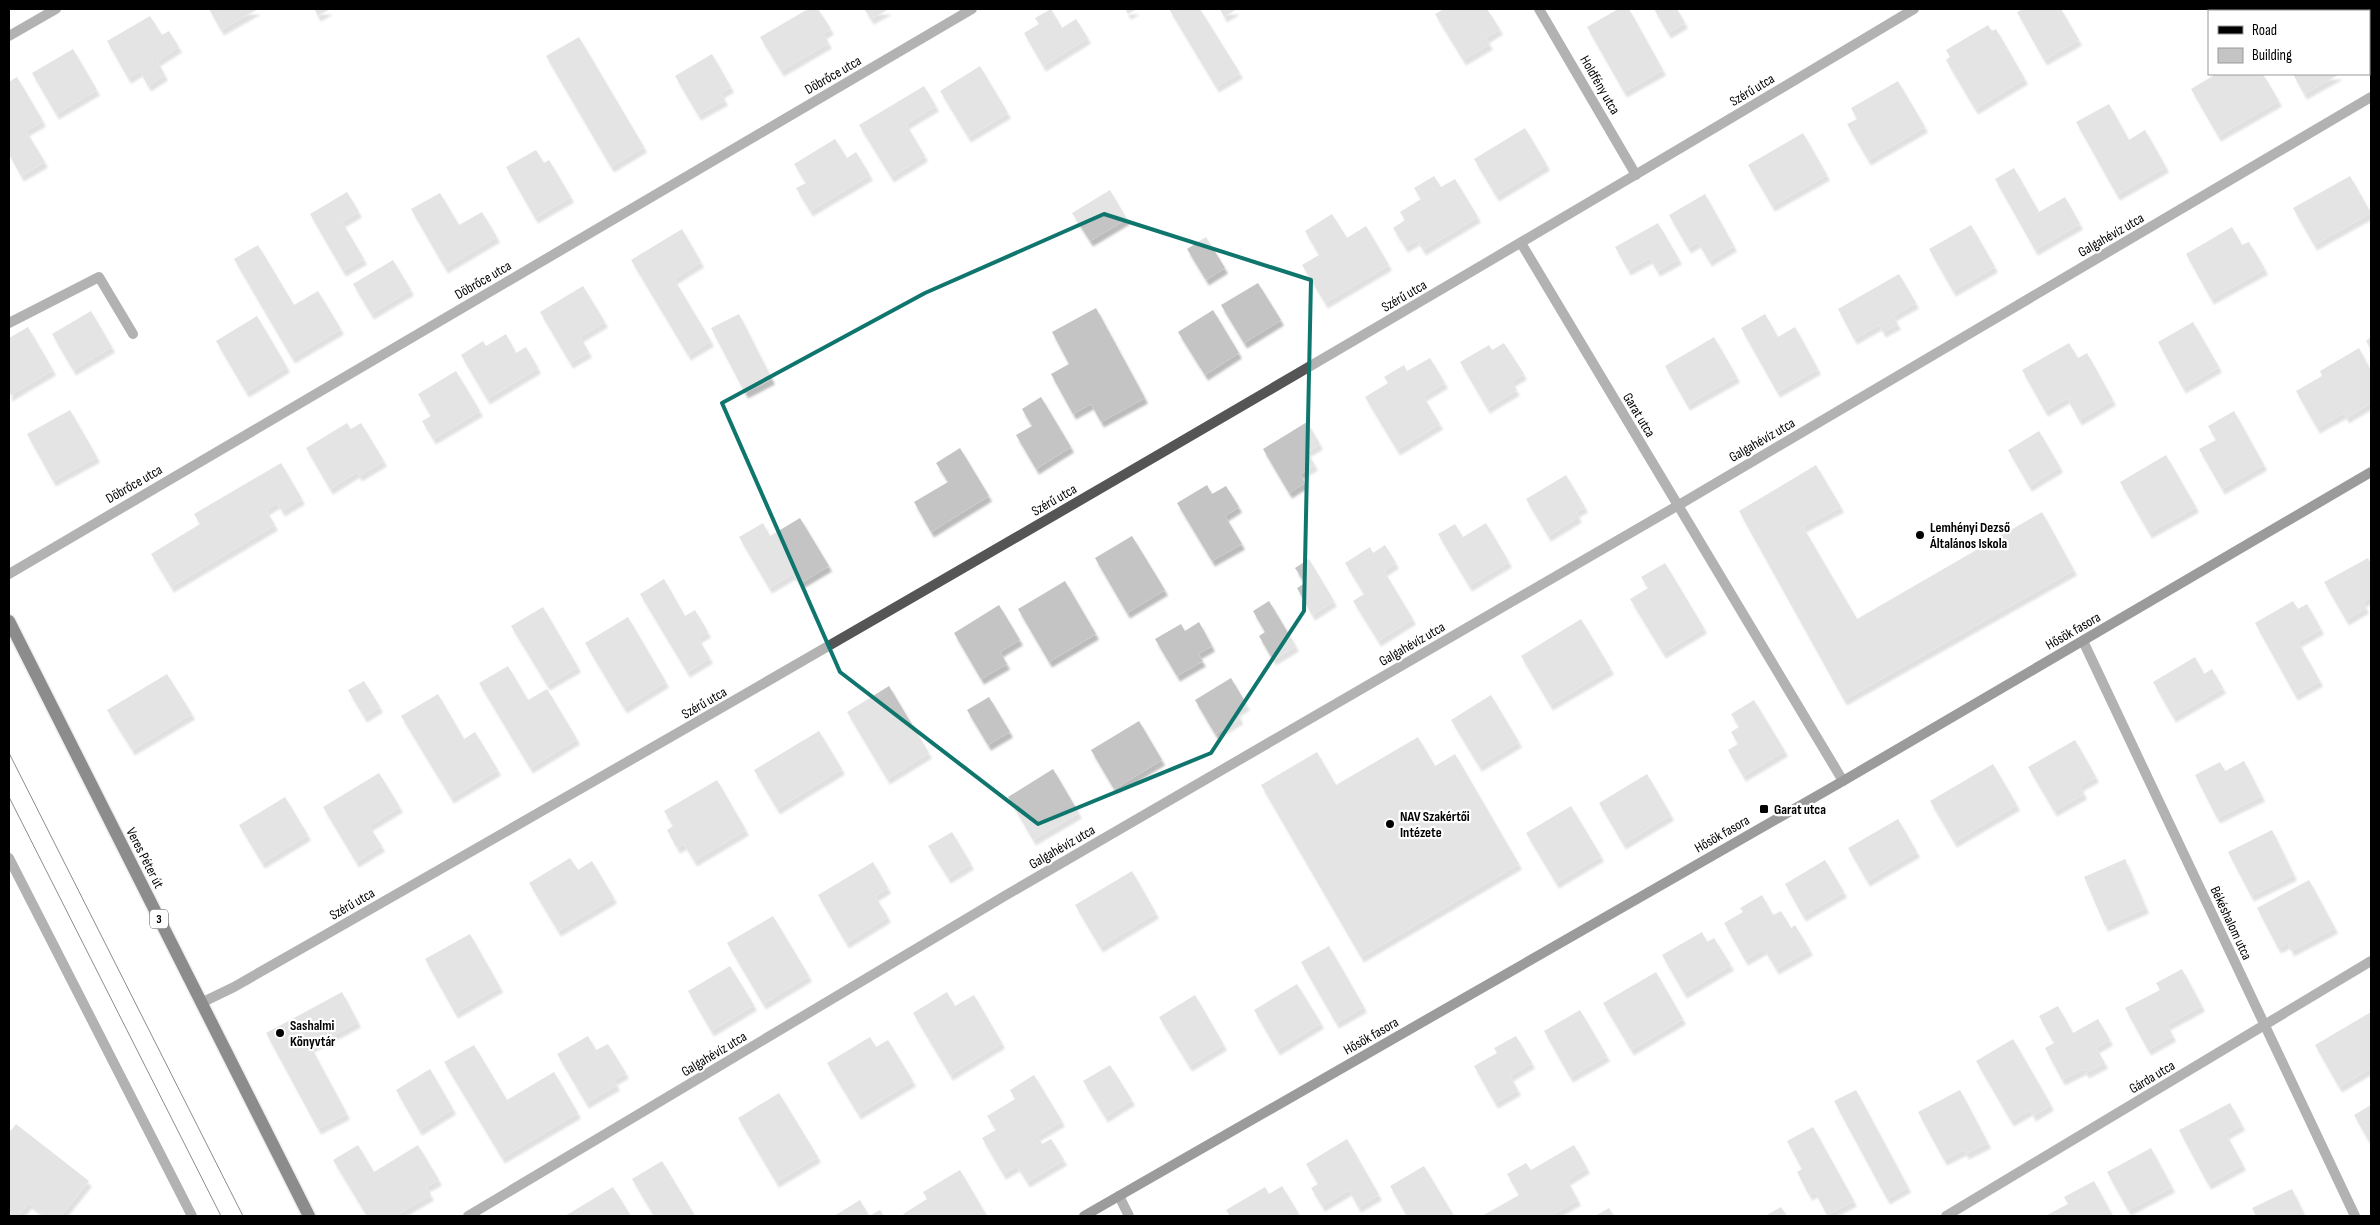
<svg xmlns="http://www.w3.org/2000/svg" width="2380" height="1225" font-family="'Sofia Sans Condensed',sans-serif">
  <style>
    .building { fill: #c4c4c4; filter: url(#shadow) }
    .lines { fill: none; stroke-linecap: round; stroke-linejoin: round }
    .primary-casing { stroke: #dbdbdb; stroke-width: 15 }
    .lane { stroke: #555; stroke-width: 10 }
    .street { stroke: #555; stroke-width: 10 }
    .secondary { stroke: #222; stroke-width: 10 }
    .primary { stroke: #000; stroke-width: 12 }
    .tram { stroke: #000; stroke-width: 1 }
    .marked { fill: none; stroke: #0f766e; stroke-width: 4; stroke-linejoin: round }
    .poi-dot { fill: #000; stroke: #fff; stroke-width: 2 }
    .labels { text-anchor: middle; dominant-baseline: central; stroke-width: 4.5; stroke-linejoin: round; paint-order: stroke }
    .shield { fill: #fff; stroke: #4c4c4c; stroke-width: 1 }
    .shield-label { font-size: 12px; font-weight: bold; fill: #000 }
    .street-label { font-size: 14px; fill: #000; stroke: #fff }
    .poi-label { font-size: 14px; font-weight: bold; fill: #000; stroke: #fff; text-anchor: start }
  </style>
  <defs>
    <filter id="shadow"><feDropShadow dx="3" dy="5.5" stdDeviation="1" flood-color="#0004"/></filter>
  </defs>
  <rect width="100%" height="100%" fill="#fff"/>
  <g class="building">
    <polygon points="209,9 258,9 221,30"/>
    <polygon points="314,9 330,9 318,16"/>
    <polygon points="808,9 818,9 831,29 823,34 829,43 781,71 760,37"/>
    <polygon points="864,9 889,9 871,19"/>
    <polygon points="1051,9 1062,28 1076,19 1088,38 1043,66 1024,33 1039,24 1035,18"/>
    <polygon points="1125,9 1137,9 1128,14"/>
    <polygon points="1169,9 1200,9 1240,73 1216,87"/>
    <polygon points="1220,9 1237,9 1224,17"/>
    <polygon points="1444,9 1487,9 1500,29 1486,38 1490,44 1463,60 1435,14"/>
    <polygon points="1618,9 1629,9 1663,70 1624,92 1587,27"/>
    <polygon points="1654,9 1677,9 1685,23 1668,33"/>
    <polygon points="2023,9 2061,9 2079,40 2044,60 2017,12"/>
    <polygon points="2364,9 2371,9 2371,21 2369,11"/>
    <polygon points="150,16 162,35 169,31 179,47 157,61 165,75 148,86 140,71 128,78 107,41"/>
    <polygon points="1988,25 1992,31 1996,29 2025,79 1975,109 1946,60 1950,57 1946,50"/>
    <polygon points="579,37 644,147 611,167 546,56"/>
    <polygon points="73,49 97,90 56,114 32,73"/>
    <polygon points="712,54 731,87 721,93 725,100 698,115 675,76"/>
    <polygon points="980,66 1008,113 968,137 940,91"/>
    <polygon points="2216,74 2263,74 2279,101 2218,136 2191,89"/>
    <polygon points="2293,74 2340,74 2304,94"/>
    <polygon points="17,77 43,121 26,131 45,162 21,176 9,154 9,82"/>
    <polygon points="1898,81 1925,127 1868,160 1847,124 1857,119 1851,108"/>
    <polygon points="924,86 936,106 906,124 925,156 891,177 859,125"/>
    <polygon points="2109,104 2129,140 2145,130 2166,167 2117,195 2076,122"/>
    <polygon points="1525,128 1547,165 1496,196 1474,159"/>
    <polygon points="1803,133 1827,175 1772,206 1748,165"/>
    <polygon points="835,139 847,158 856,152 870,175 810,211 796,188 806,183 794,164"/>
    <polygon points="536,150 544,163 549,160 571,197 535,218 506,167"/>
    <polygon points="2014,168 2039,212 2065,197 2080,224 2035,250 1995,179"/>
    <polygon points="1434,176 1441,187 1455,179 1478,217 1423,250 1417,240 1405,247 1393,228 1405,220 1400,212 1421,199 1414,188"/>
    <polygon points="2350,176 2371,213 2314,245 2293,208"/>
    <polygon points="1110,190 1127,219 1090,241 1072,213"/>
    <polygon points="347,192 359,212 342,222 364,259 343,271 310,214"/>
    <polygon points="440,193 459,225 482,212 497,237 445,268 411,209"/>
    <polygon points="1705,194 1734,246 1709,261 1698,242 1688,248 1669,215"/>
    <polygon points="1332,214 1347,238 1366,226 1389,265 1325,303 1302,265 1319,255 1305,231"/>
    <polygon points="1658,223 1679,259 1657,271 1650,258 1628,270 1615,247"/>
    <polygon points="1971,225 1995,267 1953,291 1929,249"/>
    <polygon points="2232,227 2242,245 2249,242 2265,269 2211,299 2186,254"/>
    <polygon points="682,229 701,262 674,279 711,341 688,355 631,260"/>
    <polygon points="1206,237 1225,268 1206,280 1187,249"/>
    <polygon points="258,245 294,305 318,291 341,329 292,358 234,259"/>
    <polygon points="393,260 411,290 371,314 353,284"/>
    <polygon points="1899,274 1916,303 1893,316 1898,324 1883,332 1879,325 1854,339 1838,309"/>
    <polygon points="1258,283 1281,320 1244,343 1221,305"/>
    <polygon points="583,286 605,322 580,337 589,352 570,363 540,312"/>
    <polygon points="1096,308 1145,398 1101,422 1091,404 1073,414 1051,374 1069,364 1052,332"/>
    <polygon points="1213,310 1239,353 1205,375 1178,332"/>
    <polygon points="91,311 112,347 73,370 52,334"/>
    <polygon points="739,314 772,379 745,393 711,328"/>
    <polygon points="1765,314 1778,337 1795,327 1818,369 1777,392 1741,328"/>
    <polygon points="257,316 287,367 246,392 216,341"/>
    <polygon points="2193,322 2219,367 2183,388 2158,342"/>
    <polygon points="28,327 53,370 9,396 9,338"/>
    <polygon points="506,334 516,353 526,347 538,368 487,399 461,355 483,341 486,346"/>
    <polygon points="1714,337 1737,377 1687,405 1665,366"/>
    <polygon points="2371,337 2371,350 2366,341"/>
    <polygon points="1504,343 1524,374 1511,382 1517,390 1487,408 1460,362 1489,345 1492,350"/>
    <polygon points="2069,343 2078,358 2087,353 2113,400 2079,420 2067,398 2045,411 2022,370"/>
    <polygon points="2359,348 2371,371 2371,403 2346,418 2344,413 2317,428 2296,391 2322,376 2320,371"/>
    <polygon points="1430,358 1445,383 1423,396 1440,424 1397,450 1365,397 1388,383 1384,377 1404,365 1407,371"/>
    <polygon points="456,371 480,411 433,439 422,421 431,416 418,394"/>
    <polygon points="1041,397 1071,447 1036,469 1016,435 1032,426 1022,409"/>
    <polygon points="70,410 97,457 53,481 27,434"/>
    <polygon points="2234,411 2264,465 2222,489 2199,449 2216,440 2208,426"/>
    <polygon points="1307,422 1320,444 1307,452 1315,465 1300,474 1305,483 1289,493 1263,449"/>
    <polygon points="347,423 351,429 361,423 384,461 359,476 357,472 330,489 306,448"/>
    <polygon points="2039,431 2060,467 2029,486 2008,450"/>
    <polygon points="960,448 989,496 931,532 914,502 948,482 936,463"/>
    <polygon points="2166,455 2196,507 2149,533 2120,482"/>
    <polygon points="281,463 302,499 282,511 277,503 266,510 275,525 171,587 151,554 200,524 194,514"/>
    <polygon points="1816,465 1841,507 1803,527 1857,619 2042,512 2074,570 1844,700 1739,511"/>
    <polygon points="1566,475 1585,507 1576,512 1579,517 1548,536 1526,499"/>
    <polygon points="1207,485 1212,494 1226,486 1239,507 1225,516 1242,544 1212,561 1177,503"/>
    <polygon points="800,518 829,566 799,584 793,574 769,588 739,537 763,523 770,536"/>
    <polygon points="1486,523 1509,562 1469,586 1438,534 1455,524 1463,537"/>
    <polygon points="1132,536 1165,590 1127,613 1095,558"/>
    <polygon points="1385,545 1396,563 1384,571 1413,619 1378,641 1353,601 1364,594 1345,563 1370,547 1373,553"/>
    <polygon points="2368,558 2371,564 2371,597 2363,602 2366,608 2346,620 2324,582"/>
    <polygon points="1309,559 1334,601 1312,615 1297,588 1305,583 1295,568"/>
    <polygon points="1665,563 1704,628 1663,653 1630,599 1648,588 1641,577"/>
    <polygon points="664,579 685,616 695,610 708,632 698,638 710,658 687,672 640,594"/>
    <polygon points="1065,581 1096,634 1049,662 1018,609"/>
    <polygon points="1269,601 1296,646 1273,660 1259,636 1265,632 1253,611"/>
    <polygon points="2293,601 2298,609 2307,604 2321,629 2298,642 2320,681 2295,695 2255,623"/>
    <polygon points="999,605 1020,640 1000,652 1007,664 981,679 954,633"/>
    <polygon points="543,607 578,667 547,685 511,626"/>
    <polygon points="628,617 666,682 624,708 585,643"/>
    <polygon points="1581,619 1611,669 1550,705 1521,656"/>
    <polygon points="1199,622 1212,646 1198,654 1203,661 1177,676 1155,639 1181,624 1185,631"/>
    <polygon points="2195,657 2204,674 2212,669 2223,688 2173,717 2153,682"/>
    <polygon points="508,666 528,700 547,689 577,739 530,768 479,683"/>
    <polygon points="167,674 192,714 132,750 107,710"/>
    <polygon points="1231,678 1247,705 1237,711 1240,719 1215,734 1195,700"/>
    <polygon points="364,681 380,707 364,717 348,690"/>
    <polygon points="889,686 929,753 887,779 847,712"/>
    <polygon points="438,694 464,739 475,732 498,770 451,798 401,716"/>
    <polygon points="1491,695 1519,742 1479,766 1451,720"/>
    <polygon points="989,697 1010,732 988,745 967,710"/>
    <polygon points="1754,700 1785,751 1743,776 1728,750 1738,744 1731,732 1739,727 1731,714"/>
    <polygon points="1139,721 1162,760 1114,789 1091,750"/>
    <polygon points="819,731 842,769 777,809 754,770"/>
    <polygon points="1418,737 1435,766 1455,754 1519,864 1361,957 1261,785 1317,752 1336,785"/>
    <polygon points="2075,740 2096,777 2080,786 2084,794 2054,811 2028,767"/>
    <polygon points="2244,761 2262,796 2217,818 2195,775 2220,762 2225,771"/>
    <polygon points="1993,764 2017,805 1954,842 1930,801"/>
    <polygon points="1053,769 1079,813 1033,840 1008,797"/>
    <polygon points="379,773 400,807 369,826 382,846 356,862 323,807"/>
    <polygon points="1647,774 1671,815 1623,844 1599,803"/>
    <polygon points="717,780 746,830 694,861 684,844 677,848 667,830 673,826 664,811"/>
    <polygon points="285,797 308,835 262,863 239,825"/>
    <polygon points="1571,806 1601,856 1556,883 1526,833"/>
    <polygon points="1898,819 1917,852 1867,881 1848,848"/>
    <polygon points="2272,830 2294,875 2251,896 2228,852"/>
    <polygon points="952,832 971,864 948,878 928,846"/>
    <polygon points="570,858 578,870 592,861 614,898 558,931 529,883"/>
    <polygon points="2125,859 2146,908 2105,926 2084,877"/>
    <polygon points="1825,860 1844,892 1803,916 1785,884"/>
    <polygon points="873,862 888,888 875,896 888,917 846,943 818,895"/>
    <polygon points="1132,871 1156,913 1100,947 1075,905"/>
    <polygon points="2309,880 2335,928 2291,951 2288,943 2278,948 2257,908"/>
    <polygon points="1762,895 1773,915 1781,911 1791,928 1795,925 1810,950 1776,969 1764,949 1745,960 1724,923 1743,912 1740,908"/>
    <polygon points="773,916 809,976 763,1004 727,943"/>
    <polygon points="1702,932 1707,942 1714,938 1731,965 1684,993 1662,955"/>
    <polygon points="470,934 500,987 455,1013 425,959"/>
    <polygon points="1329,946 1364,1007 1336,1023 1301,962"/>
    <polygon points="730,966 754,1005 711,1031 688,991"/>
    <polygon points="2182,969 2202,1006 2167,1025 2173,1036 2148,1050 2125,1008 2160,990 2156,983"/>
    <polygon points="1656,972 1683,1019 1631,1050 1603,1003"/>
    <polygon points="1297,984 1321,1023 1277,1050 1254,1010"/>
    <polygon points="342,992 358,1022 311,1047 347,1114 318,1129 266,1033"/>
    <polygon points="947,992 955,1006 974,995 1002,1043 950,1075 913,1013"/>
    <polygon points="1195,995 1224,1045 1189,1066 1159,1017"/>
    <polygon points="2058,1006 2073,1033 2098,1019 2110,1040 2096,1048 2105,1063 2086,1073 2084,1069 2062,1080 2045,1048 2054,1043 2039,1016"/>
    <polygon points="1580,1010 1607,1056 1570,1077 1544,1031"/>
    <polygon points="2371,1012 2371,1068 2339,1087 2315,1045"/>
    <polygon points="588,1036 596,1050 608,1044 626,1073 614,1080 617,1085 586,1103 557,1054"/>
    <polygon points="1516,1036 1532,1063 1510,1076 1518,1090 1495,1103 1474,1066 1497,1053 1494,1048"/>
    <polygon points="870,1037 876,1047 888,1040 913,1081 858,1114 827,1063"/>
    <polygon points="2013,1039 2051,1105 2033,1116 2030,1110 2011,1121 1976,1061"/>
    <polygon points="474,1045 507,1100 554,1072 578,1113 502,1158 444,1062"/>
    <polygon points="1110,1065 1132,1100 1105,1117 1083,1081"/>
    <polygon points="430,1069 453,1109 419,1130 396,1090"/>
    <polygon points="1034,1075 1062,1121 1037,1136 1042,1144 1051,1139 1064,1160 1027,1182 1017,1166 1003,1174 982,1138 996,1130 987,1116 1015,1099 1010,1090"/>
    <polygon points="1856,1090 1908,1187 1887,1199 1834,1101"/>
    <polygon points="1960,1090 1988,1143 1966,1154 1964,1150 1944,1160 1918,1112"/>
    <polygon points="779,1093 818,1157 776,1182 738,1118"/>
    <polygon points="2230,1103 2242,1125 2226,1134 2243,1165 2208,1184 2179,1130"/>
    <polygon points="2371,1105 2371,1145 2354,1115"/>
    <polygon points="16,1124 89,1181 61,1216 46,1216 29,1203 18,1216 9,1216 9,1133"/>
    <polygon points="1813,1127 1854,1201 1827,1215 1815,1192 1809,1195 1797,1172 1802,1169 1787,1141"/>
    <polygon points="1347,1139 1379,1195 1358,1207 1349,1190 1322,1206 1311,1188 1318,1184 1306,1164"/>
    <polygon points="358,1145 374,1172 418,1145 439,1180 426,1187 431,1195 395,1216 367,1216 333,1160"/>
    <polygon points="1574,1145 1587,1168 1567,1180 1578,1200 1550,1216 1482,1216 1519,1195 1507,1174 1526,1163 1531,1170"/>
    <polygon points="2151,1148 2172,1187 2128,1210 2107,1172"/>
    <polygon points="662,1161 695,1216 654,1216 632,1179"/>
    <polygon points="1424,1166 1454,1216 1407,1216 1390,1186"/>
    <polygon points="960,1170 987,1216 905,1216 903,1214 927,1199 923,1192"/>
    <polygon points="2094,1181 2113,1216 2045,1216 2068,1204 2064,1197"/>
    <polygon points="1282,1186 1299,1214 1295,1216 1230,1216 1226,1210 1265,1187 1269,1194"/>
    <polygon points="613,1187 631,1216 564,1216 570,1213"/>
    <polygon points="2292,1189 2305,1216 2256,1216 2252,1208"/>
    <polygon points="860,1200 869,1216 880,1210 884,1216 834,1216"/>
    <polygon points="1781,1207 1787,1216 1765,1216"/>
    <polygon points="1609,1208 1614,1216 1595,1216"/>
  </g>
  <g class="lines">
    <g class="primary-casing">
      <polyline id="primary" points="9,621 309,1216"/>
    </g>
    <polyline class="lane" points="9,323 99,277 133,334"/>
    <g class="street">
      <polyline points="1539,9 1636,175"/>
      <polyline points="9,36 56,9"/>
      <polyline points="1521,243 1843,781"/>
      <polyline points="9,574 972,9"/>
      <polyline points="2083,641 2355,1216"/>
      <polyline points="9,858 192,1216"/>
      <path d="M201 1003 234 987C797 666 1358 342 1914 9"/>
      <polyline points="1119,1196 1129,1216"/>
      <polyline points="468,1216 1008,894 1677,506 2371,97"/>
      <polyline points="1946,1216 2371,961"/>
    </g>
    <polyline class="secondary" points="1084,1216 1843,781 2371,472"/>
    <use href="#primary" class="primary"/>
    <g class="tram">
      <polyline points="9,753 243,1216"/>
      <polyline points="9,797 221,1216"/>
    </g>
  </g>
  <path d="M0 0H2380V1225H0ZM1104 214 1311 280 1304 611 1211 753 1038 824 840 672 722 403 925 293Z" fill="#fff" fill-opacity=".55" fill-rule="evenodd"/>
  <path class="marked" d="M1104 214 1311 280 1304 611 1211 753 1038 824 840 672 722 403 925 293Z"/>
  <g class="poi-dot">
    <circle cx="1920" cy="535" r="5"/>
    <rect x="1759" y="804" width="10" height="10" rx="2.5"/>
    <circle cx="1390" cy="824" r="5"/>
    <circle cx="280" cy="1033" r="5"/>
  </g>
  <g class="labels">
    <rect class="shield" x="150" y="909.5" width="18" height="19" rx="4"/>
    <g class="shield-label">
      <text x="159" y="919">3</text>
    </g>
    <g class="street-label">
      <text transform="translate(833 75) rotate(-30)">Döbrőce utca</text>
      <text transform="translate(1600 85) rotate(60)">Holdfény utca</text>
      <text transform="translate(1752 90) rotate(-31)">Szérű utca</text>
      <text transform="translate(2111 235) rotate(-30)">Galgahévíz utca</text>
      <text transform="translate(483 280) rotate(-30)">Döbrőce utca</text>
      <text transform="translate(1404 296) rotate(-30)">Szérű utca</text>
      <text transform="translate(1639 415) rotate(59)">Garat utca</text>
      <text transform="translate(1762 440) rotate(-30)">Galgahévíz utca</text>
      <text transform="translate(134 484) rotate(-30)">Döbrőce utca</text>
      <text transform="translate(1054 500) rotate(-30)">Szérű utca</text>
      <text transform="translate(2073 631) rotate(-30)">Hősök fasora</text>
      <text transform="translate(1412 644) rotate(-30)">Galgahévíz utca</text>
      <text transform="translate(704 703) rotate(-30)">Szérű utca</text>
      <text transform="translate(1722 834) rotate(-30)">Hősök fasora</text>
      <text transform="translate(1062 847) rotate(-30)">Galgahévíz utca</text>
      <text transform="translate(145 858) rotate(63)">Veres Péter út</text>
      <text transform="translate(352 904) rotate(-30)">Szérű utca</text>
      <text transform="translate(2231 923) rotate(65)">Békéshalom utca</text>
      <text transform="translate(1371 1036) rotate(-30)">Hősök fasora</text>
      <text transform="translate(714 1054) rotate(-31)">Galgahévíz utca</text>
      <text transform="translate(2152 1077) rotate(-31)">Gárda utca</text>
    </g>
    <g class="poi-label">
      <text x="1930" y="527">Lemhényi Dezső<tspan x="1930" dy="16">Általános Iskola</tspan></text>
      <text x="1774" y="809">Garat utca</text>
      <text x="1400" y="816">NAV Szakértői<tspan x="1400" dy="16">Intézete</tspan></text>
      <text x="290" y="1025">Sashalmi<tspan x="290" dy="16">Könyvtár</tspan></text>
    </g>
  </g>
  <rect width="2380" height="1225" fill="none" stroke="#000000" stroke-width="20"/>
  <rect x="2208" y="10" width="162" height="65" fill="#ffffff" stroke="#999999"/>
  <rect x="2218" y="26" width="25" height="8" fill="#000000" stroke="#999999"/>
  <text x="2252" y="35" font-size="15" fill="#000000">Road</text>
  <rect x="2218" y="48" width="25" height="15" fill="#c4c4c4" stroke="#999999"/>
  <text x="2252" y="60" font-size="15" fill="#000000">Building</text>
</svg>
